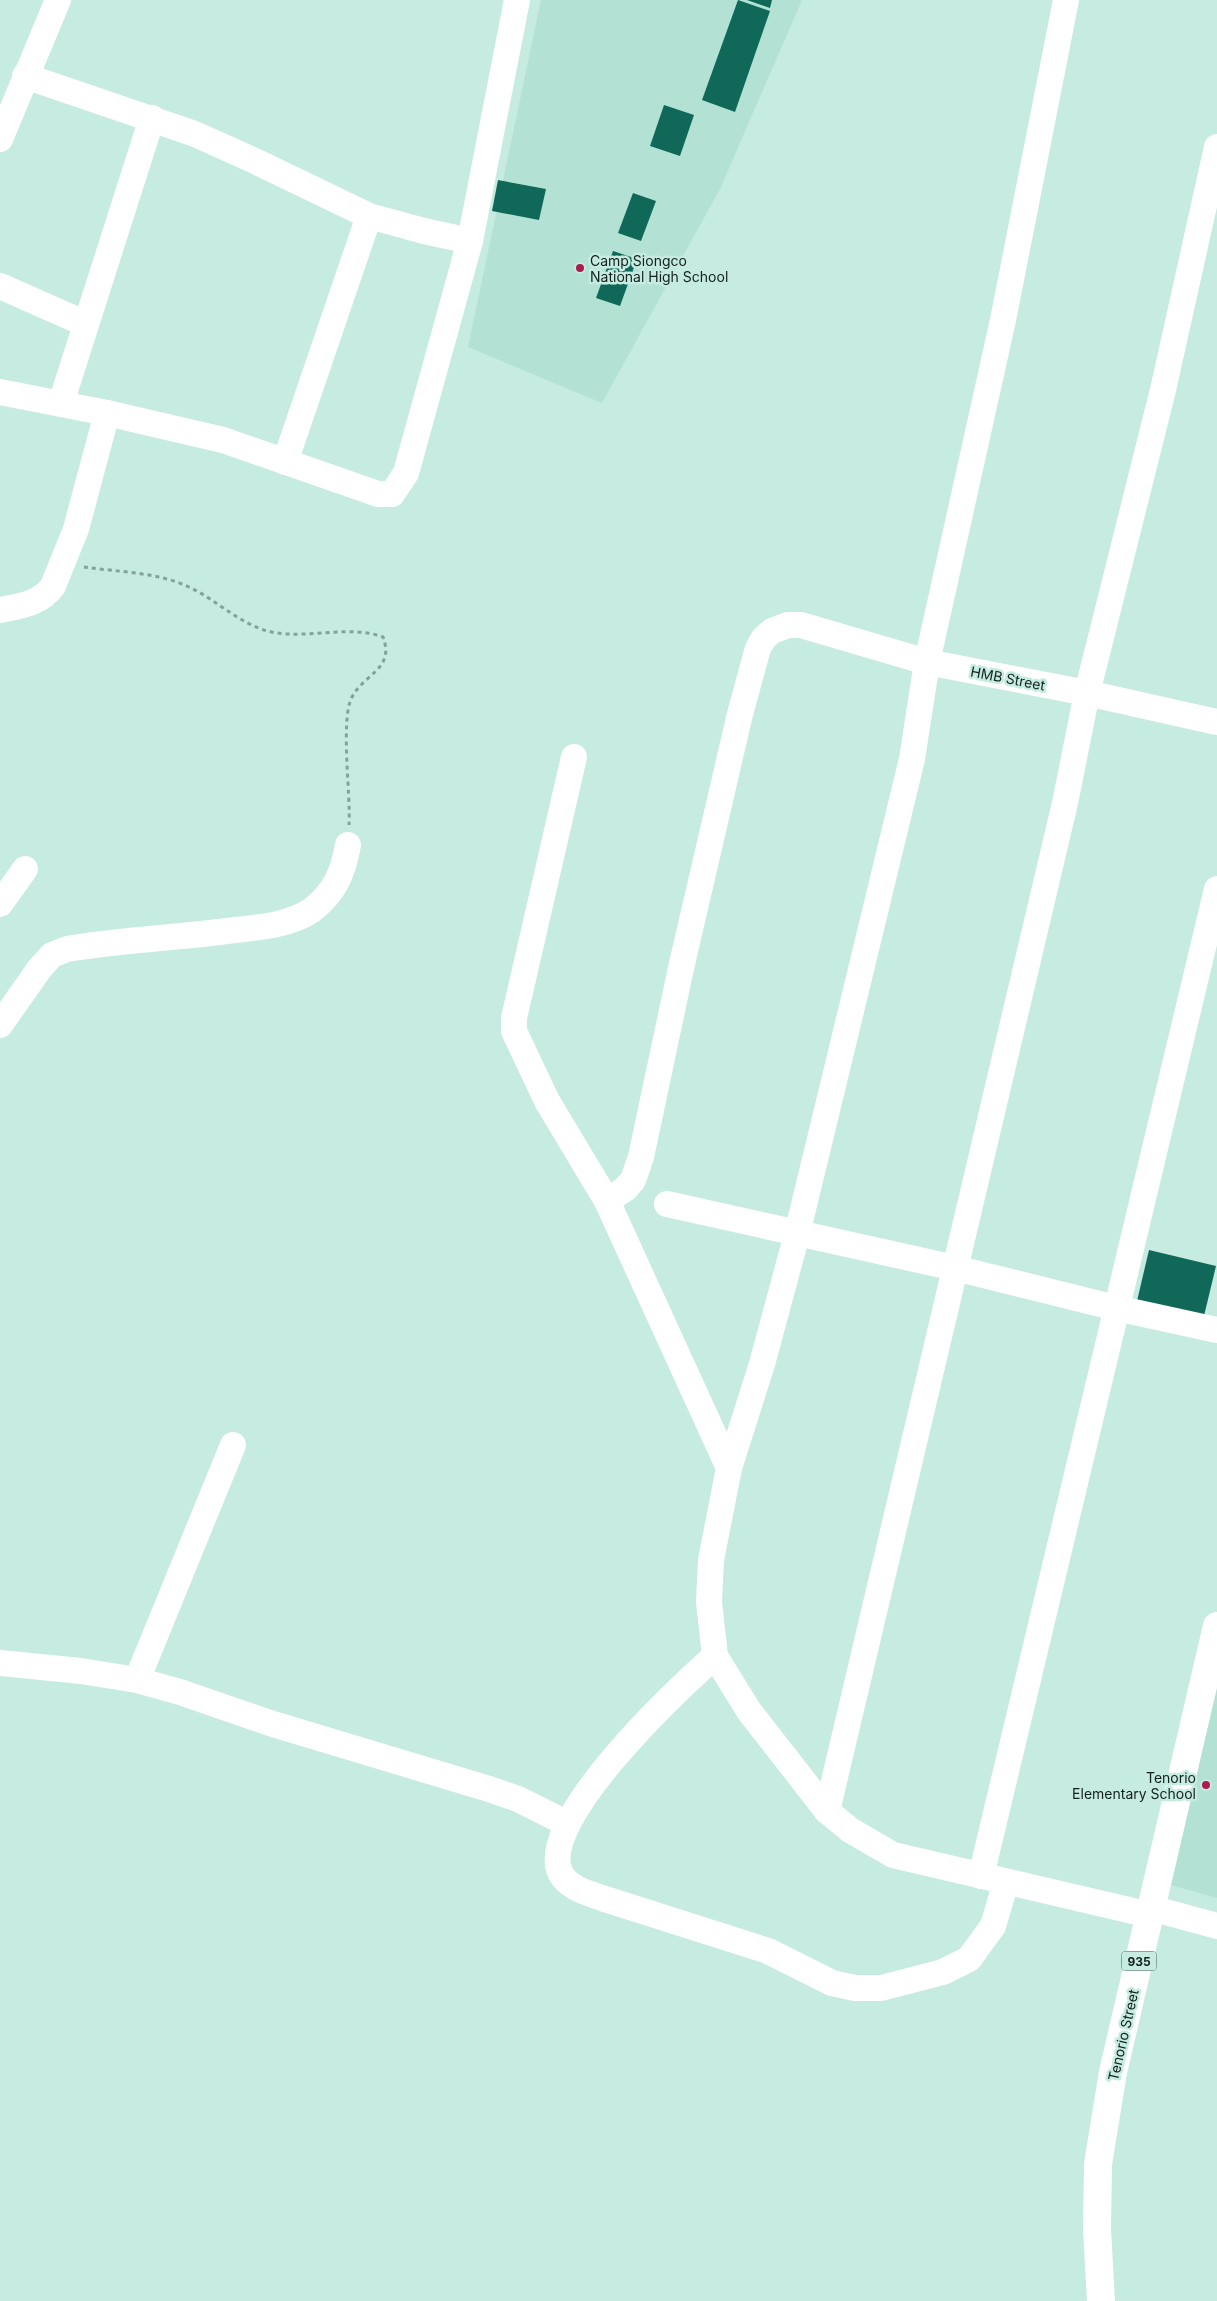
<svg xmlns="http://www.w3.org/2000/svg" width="1217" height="2301" font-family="Inter,sans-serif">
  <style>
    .built { fill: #b3e2d5 }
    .building { fill: #0f6858 }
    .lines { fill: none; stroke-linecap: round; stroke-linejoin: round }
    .path { stroke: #84a19a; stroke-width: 3; stroke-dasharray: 4 4; stroke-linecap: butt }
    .minor { stroke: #fff; stroke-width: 26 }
    .major { stroke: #fff; stroke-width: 28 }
    .poi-dot { fill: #ac1b4f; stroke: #c6ebe1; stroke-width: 2 }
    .labels { text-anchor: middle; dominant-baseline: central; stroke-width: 5; stroke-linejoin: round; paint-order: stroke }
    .shield { fill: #c6ebe1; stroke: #495e58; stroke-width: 1 }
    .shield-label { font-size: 12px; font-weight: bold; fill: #13211e }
    .poi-label { font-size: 14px; fill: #13211e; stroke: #c6ebe1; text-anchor: start }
    .street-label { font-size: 14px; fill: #13211e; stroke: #c6ebe1 }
  </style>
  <rect width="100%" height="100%" fill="#c6ebe1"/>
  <g class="built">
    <polygon points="541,0 802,0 720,189 602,403 468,347"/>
    <polygon points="1217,1685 1217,1898 1171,1885"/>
  </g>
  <g class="building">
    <polygon points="738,0 770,11 735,112 702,100"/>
    <polygon points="747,0 772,0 770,8"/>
    <polygon points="664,105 694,115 680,156 650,146"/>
    <polygon points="498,180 546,189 539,220 492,211"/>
    <polygon points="633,193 656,201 641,241 618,233"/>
    <polygon points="613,251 637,259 620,306 596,298"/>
    <polygon points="1149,1250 1216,1266 1204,1316 1137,1301"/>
  </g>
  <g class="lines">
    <path class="path" d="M84 567C118 572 157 572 189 587 219 601 243 628 277 633 311 638 351 625 383 637 395 669 365 673 352 697 340 720 351 795 349 825"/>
    <g class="minor">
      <polyline points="25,76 195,134 257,162 369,216 424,231 470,241"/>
      <polyline points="0,139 58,0"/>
      <polyline points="0,286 86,324"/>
      <polyline points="0,392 107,413 223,440 378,494 392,494 406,473 470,241 517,0"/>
      <polyline points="61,403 152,118"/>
      <polyline points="285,462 369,216"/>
      <path d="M0 610C20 606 40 604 53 586L76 529 107 413"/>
      <polyline points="574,757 514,1018 514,1031 547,1101 607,1201"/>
      <polyline points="0,904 25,869"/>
      <path d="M0 1025 40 968 52 955 67 949C120 940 174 938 227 931 254 928 289 926 312 910 335 892 343 873 348 845"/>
      <polyline points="667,1204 955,1268 1116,1308 1217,1330"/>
      <polyline points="729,1468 607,1201 625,1189 633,1180 641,1157 681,968 740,714 758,648 764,638 772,631 788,625 801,625 927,662 1087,693 1217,722"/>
      <path d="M715 1656C678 1689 537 1820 560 1872 568 1889 589 1893 605 1899L768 1951 832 1983 855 1988H881L943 1972 969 1959 993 1926 1006 1882"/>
      <polyline points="0,1663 81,1671 137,1680 180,1692 273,1724 489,1789 518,1799 566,1823"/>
      <polyline points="137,1680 233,1445"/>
      <polyline points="827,1811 749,1711 715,1656 709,1602 711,1560 729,1468 762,1364 797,1234 912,759 927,662 1003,320 1066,0"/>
      <polyline points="981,1876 1217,889"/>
      <polyline points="1151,1908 1217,1926"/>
      <polyline points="1150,1915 893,1855 850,1830 827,1811 1065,803 1087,693 1163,390 1217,147"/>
    </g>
    <polyline class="major" points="1101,2301 1097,2229 1098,2164 1113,2072 1217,1626"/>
  </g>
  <g class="poi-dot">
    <circle cx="580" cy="268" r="5"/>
    <circle cx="1206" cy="1785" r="5"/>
  </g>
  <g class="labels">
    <rect class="shield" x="1121.5" y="1951.5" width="35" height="19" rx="4"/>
    <g class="shield-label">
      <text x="1139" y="1961">935</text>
    </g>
    <g class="poi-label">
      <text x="590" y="260">Camp Siongco<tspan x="590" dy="16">National High School</tspan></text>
      <text x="1196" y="1777" text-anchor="end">Tenorio<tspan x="1196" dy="16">Elementary School</tspan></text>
    </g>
    <g class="street-label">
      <text transform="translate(1008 678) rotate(11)">HMB Street</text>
      <text transform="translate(1123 2035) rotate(-77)">Tenorio Street</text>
    </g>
  </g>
</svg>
